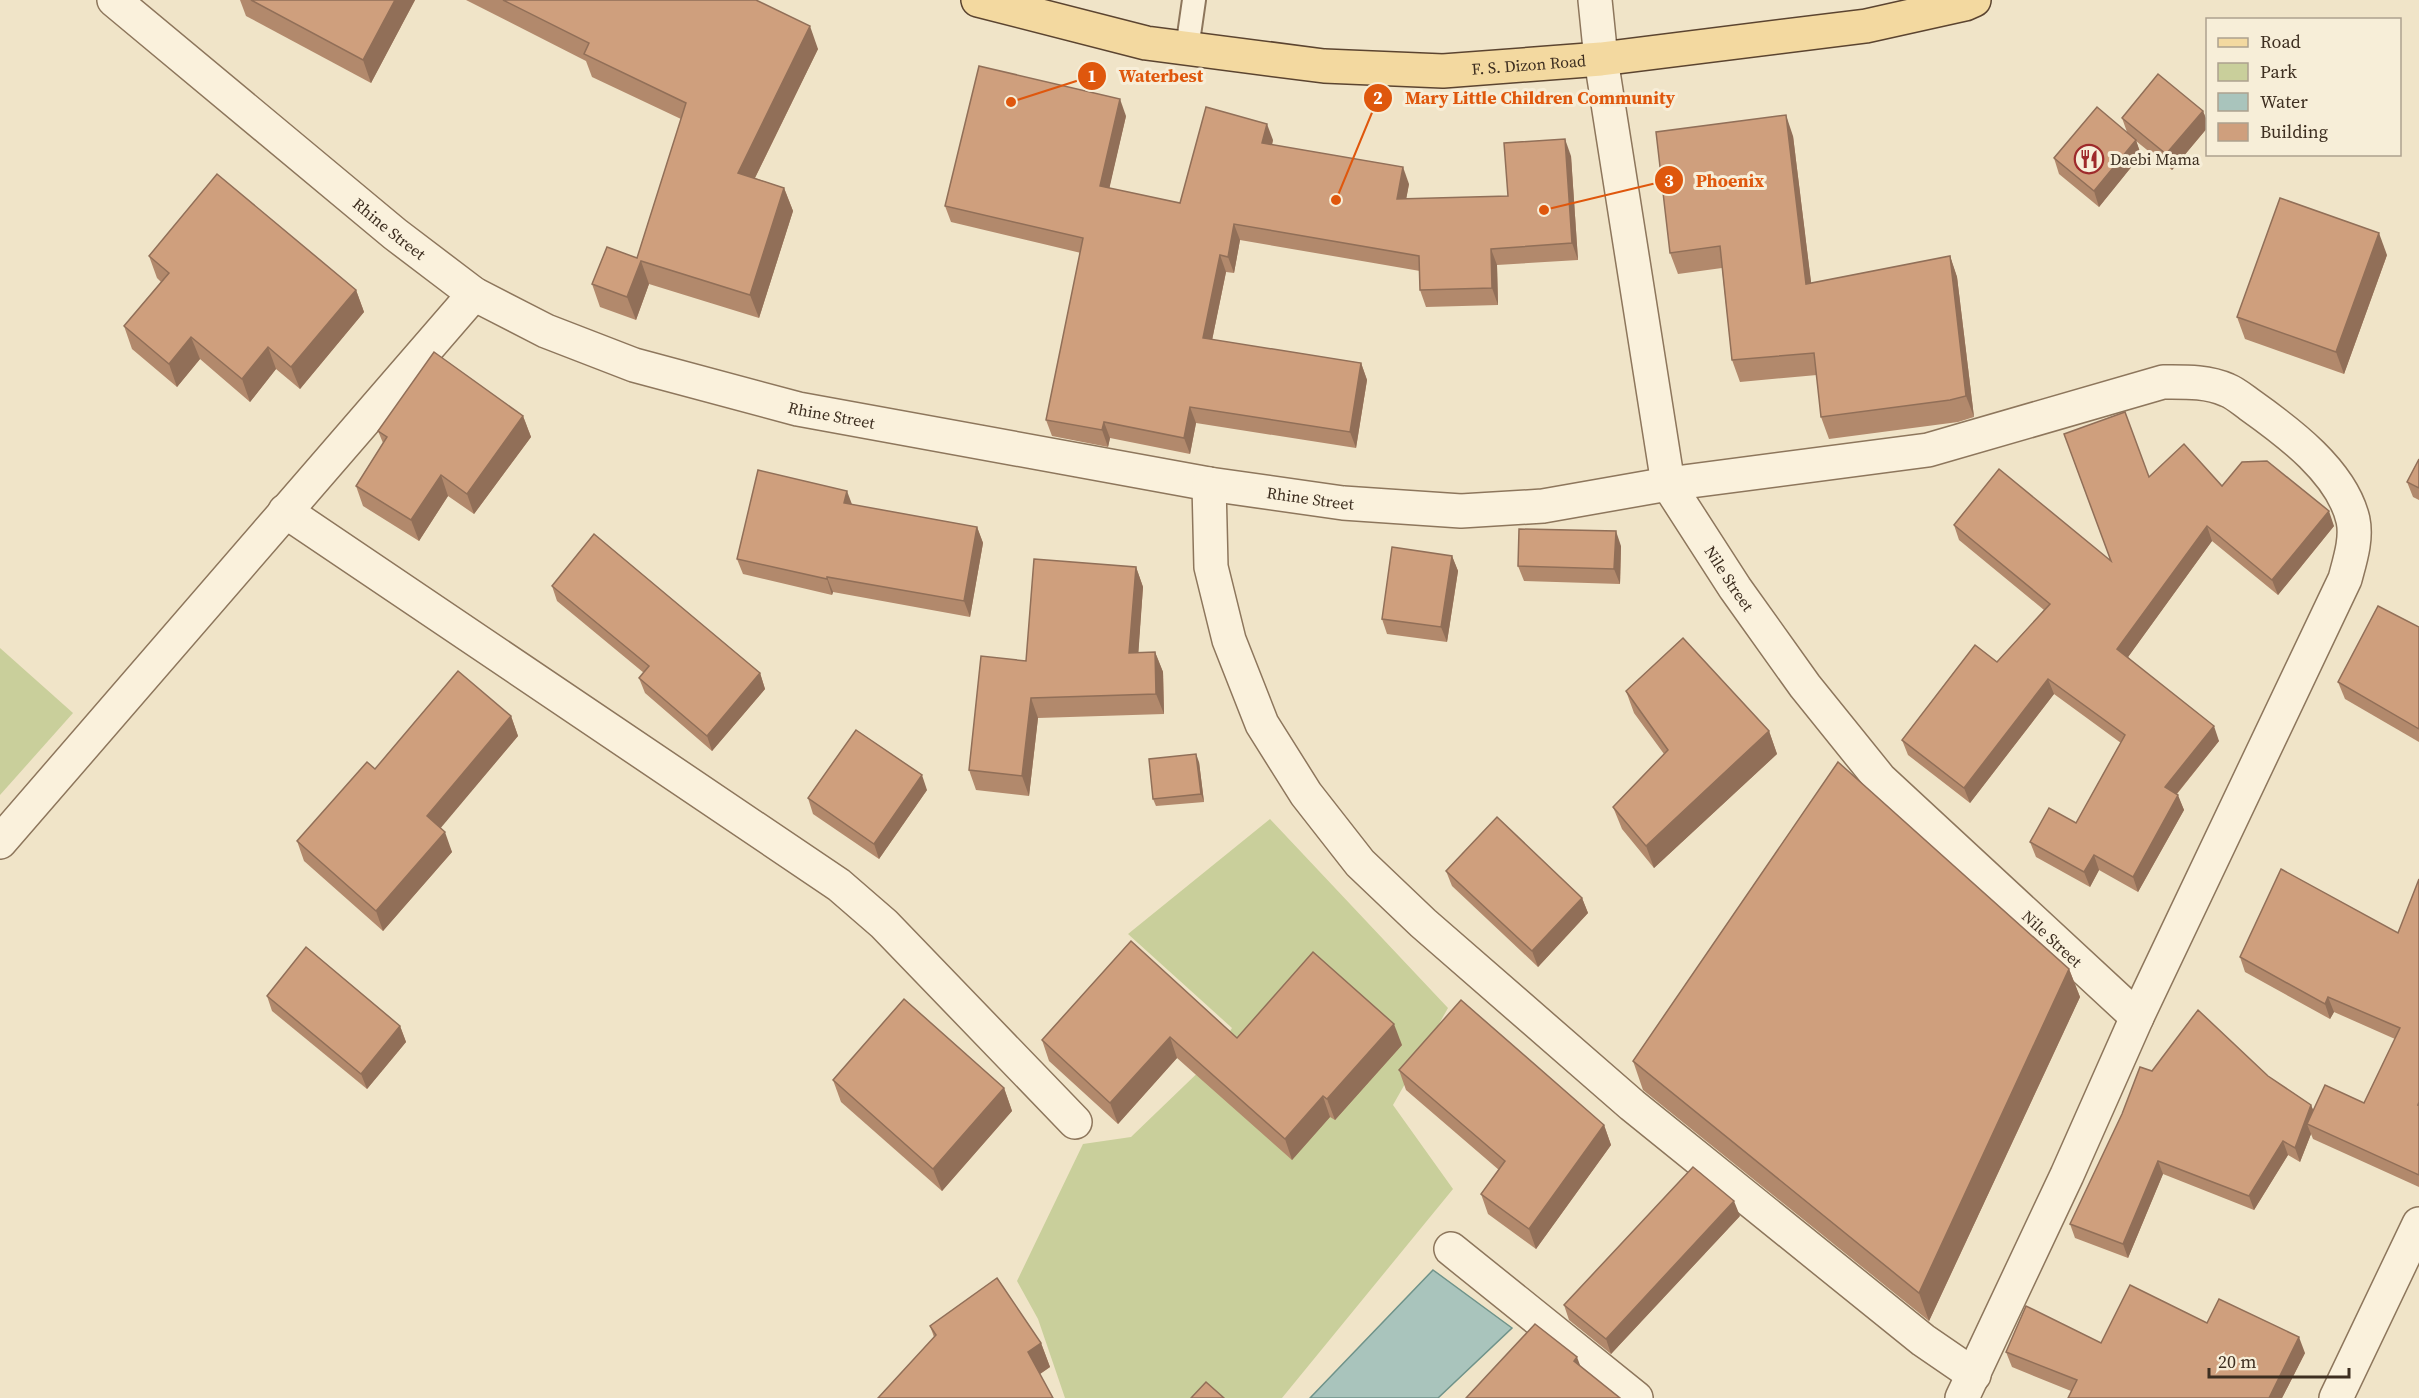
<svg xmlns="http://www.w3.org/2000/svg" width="2419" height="1398" font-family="'Source Serif 4',serif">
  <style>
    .green { fill: #c9cf9b }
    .water { fill: #a9c4bc; stroke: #6f938a; stroke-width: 1.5 }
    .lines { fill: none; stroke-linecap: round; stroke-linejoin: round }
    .service-casing { stroke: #8d765c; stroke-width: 26 }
    .minor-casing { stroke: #8d765c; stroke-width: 36 }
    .primary-casing { stroke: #5b4430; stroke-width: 36 }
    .service { stroke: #faf1dc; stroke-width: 22 }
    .minor { stroke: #faf1dc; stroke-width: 33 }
    .primary { stroke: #f3d9a0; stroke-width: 33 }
    .wall { fill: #b2896c }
    .shaded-wall { fill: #916f58 }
    .building { fill: #cf9f7d; stroke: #916f58; stroke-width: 1.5 }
    .labels { text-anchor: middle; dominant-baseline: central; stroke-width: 6; stroke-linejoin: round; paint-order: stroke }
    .street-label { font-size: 16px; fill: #3d2e20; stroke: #f7eed8 }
    .poi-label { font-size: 16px; fill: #3d2e20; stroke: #f7eed8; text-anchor: start }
    .leader { fill: none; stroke: #df570d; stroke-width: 2 }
    .callout-dot { fill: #df570d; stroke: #f7eed8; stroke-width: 2 }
    .mark-label { font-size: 18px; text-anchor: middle; font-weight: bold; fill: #fff }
    .callout-label { font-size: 18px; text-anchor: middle; font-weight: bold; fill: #df570d; stroke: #f7eed8; stroke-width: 6; stroke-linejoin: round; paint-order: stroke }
  </style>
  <rect width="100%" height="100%" fill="#f0e4c8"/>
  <g class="green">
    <polygon points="0,648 73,713 0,795"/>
    <polygon points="1270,819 1448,1008 1393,1105 1453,1189 1282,1398 1065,1398 1038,1319 1017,1281 1083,1144 1131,1137 1211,1060 1232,1028 1128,934"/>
  </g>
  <polygon class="water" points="1433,1270 1512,1328 1438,1398 1310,1398"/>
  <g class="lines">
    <g class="service-casing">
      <polyline id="service" points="1187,49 1194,0"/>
    </g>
    <g class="minor-casing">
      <g id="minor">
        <path id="s1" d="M114 0 395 234 474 294 546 331 634 365 798 409 1209 484 1343 503 1461 511 1543 506 1668 484 1928 450 2163 382C2184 382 2207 381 2227 390 2235 393 2243 400 2250 405 2288 432 2342 472 2353 520 2357 539 2350 560 2345 579L2137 1017 2067 1175 1962 1398"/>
        <path id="s2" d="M1595 0 1601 59 1668 484 1735 588 1805 686 1880 779 2137 1017"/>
        <polyline points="1209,484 1211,567 1229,640 1262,724 1306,794 1360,863 1423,923 1632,1105 1923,1340 1974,1375"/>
        <polyline points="285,511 839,885 884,924 1075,1122"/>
        <polyline points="0,842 474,294"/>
        <polyline points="1451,1249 1636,1398"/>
        <polyline points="2336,1398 2419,1224"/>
      </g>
    </g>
    <g class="primary-casing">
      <g id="primary">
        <path id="s3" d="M978 0 1146 43 1324 66 1443 71 1601 59 1866 26 1965 4 1974 0"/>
      </g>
    </g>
    <use href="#service" class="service"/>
    <use href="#minor" class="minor"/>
    <use href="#primary" class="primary"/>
  </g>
  <g class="wall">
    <polygon points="240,0 415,0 371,83 246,16"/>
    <polygon points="466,0 756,0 818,49 755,178 784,188 793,211 759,318 649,284 636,320 600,307 592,284 637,258 681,119 592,77 586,61"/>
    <polygon points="2203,111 2208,124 2208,127 2172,170 2136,141 2141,155 2099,207 2059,174 2054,158 2127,132 2122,118"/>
    <polygon points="1126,116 1109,188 1180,203 1273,140 1272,145 1409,184 1406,199 1508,196 1571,156 1578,260 1497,265 1498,305 1426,307 1420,290 1420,271 1240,240 1234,273 1226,272 1212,340 1361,363 1367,380 1356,448 1196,423 1190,454 1110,438 1108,447 1052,436 1046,420 1081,253 951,222 945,206"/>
    <polygon points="1793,136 1811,283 1950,256 1957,277 1974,417 1958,422 1829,439 1821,417 1817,375 1740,382 1732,360 1722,268 1678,274 1670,253"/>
    <polygon points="2387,255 2344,374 2245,339 2237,317"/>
    <polygon points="149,256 356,290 364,312 300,389 276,369 250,402 200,359 177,387 132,349 124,326 161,282 157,278"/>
    <polygon points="523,416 531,437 474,514 448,496 419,541 363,506 356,486 383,443 378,431"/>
    <polygon points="2419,459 2419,500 2413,497 2407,482"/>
    <polygon points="2149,477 2222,486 2334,526 2278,595 2212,541 2128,657 2219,741 2177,794 2184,810 2138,892 2099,870 2090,887 2036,857 2030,842 2076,823 2121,743 2054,694 1970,803 1908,755 1902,740 1997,662 2044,610 1959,540 1954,525 2111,561"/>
    <polygon points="852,505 977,527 983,543 970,617 833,592 832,595 743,574 737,559"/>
    <polygon points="1621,546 1620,584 1524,581 1518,566"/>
    <polygon points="1452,556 1458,571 1447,642 1387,634 1382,619"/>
    <polygon points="1136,567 1143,587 1138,653 1155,652 1163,672 1164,714 1038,718 1029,796 976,790 969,770 1026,661"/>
    <polygon points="552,586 760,673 765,689 712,751 645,693 639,678 644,673 557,601"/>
    <polygon points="2419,627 2419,742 2345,699 2338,682"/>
    <polygon points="1626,691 1769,731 1777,754 1654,868 1622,829 1613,807 1664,754 1634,713"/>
    <polygon points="511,716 518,736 440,828 452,852 383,931 304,861 297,841 375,769"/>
    <polygon points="1199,762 1204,802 1156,806 1153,799"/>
    <polygon points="927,790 879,859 813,814 808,798"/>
    <polygon points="1446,871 1582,898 1588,913 1538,967 1452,886"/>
    <polygon points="2419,879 2419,1187 2313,1139 2311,1134 2300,1162 2288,1155 2254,1210 2163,1174 2128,1258 2075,1238 2070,1224 2152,1071 2268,1076 2311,1105 2313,1110 2364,1103 2395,1039 2334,1012 2330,1019 2245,972 2240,957 2398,933"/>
    <polygon points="1131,941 1237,1038 1402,1045 1335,1120 1330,1117 1292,1160 1177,1058 1118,1124 1049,1061 1042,1040"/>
    <polygon points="2069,969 2080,997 1929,1321 1643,1090 1633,1061"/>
    <polygon points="267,996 400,1026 406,1042 367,1089 272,1011"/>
    <polygon points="1399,1070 1604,1125 1611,1145 1536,1249 1488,1214 1481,1194 1499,1170 1406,1090"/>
    <polygon points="833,1080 1004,1088 1012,1111 942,1191 841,1102"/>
    <polygon points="1740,1216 1611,1354 1569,1320 1564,1305"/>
    <polygon points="2207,1323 2305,1353 2282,1398 2068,1398 2071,1391 2012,1367 2006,1352 2101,1343"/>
    <polygon points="930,1326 1041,1343 1050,1367 1040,1374 934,1337"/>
  </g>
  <g class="shaded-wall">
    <polygon points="395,0 415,0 371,83 363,60"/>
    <polygon points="810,26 818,49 746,196 738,173"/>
    <polygon points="1120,99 1126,116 1106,203 1100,186"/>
    <polygon points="2203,111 2208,124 2208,127 2172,170 2166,154"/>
    <polygon points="1786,115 1793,136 1814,306 1806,284"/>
    <polygon points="1267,124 1273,140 1268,160 1262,143"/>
    <polygon points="1565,139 1571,156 1578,260 1572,243"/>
    <polygon points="2136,140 2141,155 2099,207 2094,191"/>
    <polygon points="1403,167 1409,184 1403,216 1397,199"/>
    <polygon points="784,188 793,211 759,318 750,295"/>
    <polygon points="1234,224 1240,240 1234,273 1228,257"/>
    <polygon points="2379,233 2387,255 2344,374 2336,352"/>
    <polygon points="1491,249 1497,265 1498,305 1492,288"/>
    <polygon points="1220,255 1226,272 1209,355 1203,338"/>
    <polygon points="1950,256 1957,277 1974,417 1966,396"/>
    <polygon points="641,261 649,284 636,320 627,297"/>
    <polygon points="356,290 364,312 300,389 291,367"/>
    <polygon points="191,337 200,359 177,387 169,364"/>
    <polygon points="268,347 276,369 250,402 242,379"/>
    <polygon points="1361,363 1367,380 1356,448 1350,432"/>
    <polygon points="1190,407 1196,423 1190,454 1184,438"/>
    <polygon points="523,416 531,437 474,514 467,494"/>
    <polygon points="1104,422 1110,438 1108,447 1102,430"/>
    <polygon points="441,475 448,496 419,541 411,520"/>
    <polygon points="847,491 853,507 844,503"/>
    <polygon points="2329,511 2334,526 2278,595 2272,580"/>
    <polygon points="2207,526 2212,541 2123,664 2117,649"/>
    <polygon points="977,527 983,543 970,617 964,601"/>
    <polygon points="1616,531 1621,546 1620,584 1614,569"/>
    <polygon points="1452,556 1458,571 1447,642 1441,627"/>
    <polygon points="1136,567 1143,587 1137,673 1129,653"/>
    <polygon points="827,577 833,592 832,595 827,579"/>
    <polygon points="1155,652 1163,672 1164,714 1156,694"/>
    <polygon points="760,673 765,689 712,751 707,736"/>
    <polygon points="2048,679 2054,694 1970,803 1964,788"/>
    <polygon points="1031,698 1038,718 1029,796 1022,776"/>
    <polygon points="511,716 518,736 434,836 427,816"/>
    <polygon points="2214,726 2219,741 2170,802 2165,787"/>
    <polygon points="1769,731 1777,754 1654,868 1646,846"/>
    <polygon points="1196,754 1199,762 1204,802 1201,794"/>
    <polygon points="922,775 927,790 879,859 874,844"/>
    <polygon points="2178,795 2184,810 2138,892 2133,877"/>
    <polygon points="445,832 452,852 383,931 376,911"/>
    <polygon points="2094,855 2099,870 2090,887 2084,872"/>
    <polygon points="1582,898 1588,913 1538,967 1532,951"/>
    <polygon points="2069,969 2080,997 1929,1321 1919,1293"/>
    <polygon points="2328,997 2334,1012 2330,1019 2325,1004"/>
    <polygon points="1394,1024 1402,1045 1335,1120 1327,1099"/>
    <polygon points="400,1026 406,1042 367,1089 361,1074"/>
    <polygon points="1170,1037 1177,1058 1118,1124 1110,1103"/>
    <polygon points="1004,1088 1012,1111 942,1191 933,1169"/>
    <polygon points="1323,1096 1330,1117 1292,1160 1285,1139"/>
    <polygon points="2311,1105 2317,1119 2307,1124 2311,1134 2300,1162 2295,1148"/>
    <polygon points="1604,1125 1611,1145 1536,1249 1529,1229"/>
    <polygon points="2283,1141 2288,1155 2254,1210 2249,1196"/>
    <polygon points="2158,1161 2163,1174 2128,1258 2123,1244"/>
    <polygon points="1734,1201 1740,1216 1611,1354 1606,1339"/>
    <polygon points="2299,1337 2305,1353 2282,1398 2269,1398"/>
    <polygon points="1041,1343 1050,1367 1037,1376 1028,1352"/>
    <polygon points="1577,1357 1586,1381 1574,1361"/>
  </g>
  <g class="building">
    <polygon points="251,0 395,0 363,60"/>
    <polygon points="503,0 756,0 810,26 738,173 784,188 750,295 641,261 627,297 592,284 607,247 637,258 686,103 584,54 589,43"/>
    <polygon points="979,66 1120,99 1100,186 1180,203 1206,107 1267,124 1262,143 1403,167 1397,199 1508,196 1504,143 1565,139 1572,243 1491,249 1492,288 1420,290 1419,256 1234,224 1228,257 1220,255 1203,338 1361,363 1350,432 1190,407 1184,438 1104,422 1102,430 1046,420 1083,238 945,206"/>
    <polygon points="2158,74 2203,111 2166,154 2122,118"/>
    <polygon points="2097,107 2136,140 2094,191 2054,158"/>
    <polygon points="1786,115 1806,284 1950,256 1966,396 1950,400 1821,417 1814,353 1732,360 1720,246 1670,253 1656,132"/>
    <polygon points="217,174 356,290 291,367 268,347 242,379 191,337 169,364 124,326 169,273 149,256"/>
    <polygon points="2280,198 2379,233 2336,352 2237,317"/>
    <polygon points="434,352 523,416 467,494 441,475 411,520 356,486 387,437 378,431"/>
    <polygon points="2125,412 2149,477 2184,444 2222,486 2242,462 2267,461 2329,511 2272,580 2207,526 2117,649 2214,726 2165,787 2178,795 2133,877 2094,855 2084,872 2030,842 2049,808 2076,823 2125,735 2048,679 1964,788 1902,740 1975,645 1997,662 2050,604 1954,525 1999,469 2111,561 2064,434"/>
    <polygon points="2419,459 2419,488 2407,482"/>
    <polygon points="758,470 847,491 844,503 977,527 964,601 827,577 827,579 737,559"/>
    <polygon points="1519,529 1616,531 1614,569 1518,566"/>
    <polygon points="594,534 760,673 707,736 639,678 649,666 552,586"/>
    <polygon points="1392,547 1452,556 1441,627 1382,619"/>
    <polygon points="1034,559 1136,567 1129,653 1155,652 1156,694 1031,698 1022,776 969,770 981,656 1026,661"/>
    <polygon points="2378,606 2419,627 2419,729 2338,682"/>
    <polygon points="1683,638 1769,731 1646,846 1613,807 1668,750 1626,691"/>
    <polygon points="458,671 511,716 427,816 445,832 376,911 297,841 367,762 375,769"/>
    <polygon points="856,730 922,775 874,844 808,798"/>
    <polygon points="1196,754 1201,794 1153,799 1149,759"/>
    <polygon points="1838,762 2069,969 1919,1293 1633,1061"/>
    <polygon points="1497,817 1582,898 1532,951 1446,871"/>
    <polygon points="2281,869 2398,933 2419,879 2419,1102 2418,1105 2419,1105 2419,1175 2307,1124 2325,1085 2364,1103 2400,1028 2328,997 2325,1004 2240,957"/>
    <polygon points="1131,941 1237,1038 1313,952 1394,1024 1327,1099 1323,1096 1285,1139 1170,1037 1110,1103 1042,1040"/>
    <polygon points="306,947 400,1026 361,1074 267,996"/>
    <polygon points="904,999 1004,1088 933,1169 833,1080"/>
    <polygon points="1461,1000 1604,1125 1529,1229 1481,1194 1505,1161 1399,1070"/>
    <polygon points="2198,1010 2268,1076 2311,1105 2295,1148 2283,1141 2249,1196 2158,1161 2123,1244 2070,1224 2122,1114 2140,1067 2152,1071"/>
    <polygon points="1693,1167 1734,1201 1606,1339 1564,1305"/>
    <polygon points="997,1278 1041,1343 1028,1352 1053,1398 878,1398 936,1335 930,1326"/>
    <polygon points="2130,1285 2207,1323 2219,1299 2299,1337 2269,1398 2068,1398 2077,1380 2006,1352 2026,1306 2101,1343"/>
    <polygon points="1535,1324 1577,1357 1574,1361 1620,1398 1466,1398"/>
    <polygon points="1206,1382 1224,1398 1191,1398"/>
  </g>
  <defs>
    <g id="restaurant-ring" transform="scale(1.5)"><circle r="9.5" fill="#f7eed8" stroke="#9e2a2b" stroke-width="1.5"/><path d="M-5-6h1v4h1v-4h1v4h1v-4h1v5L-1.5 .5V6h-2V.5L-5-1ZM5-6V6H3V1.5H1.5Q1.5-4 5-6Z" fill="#9e2a2b"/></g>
  </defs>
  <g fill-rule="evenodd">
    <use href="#restaurant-ring" x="2089" y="159"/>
  </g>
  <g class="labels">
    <g class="street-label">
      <text stroke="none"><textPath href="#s3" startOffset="558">F. S. Dizon Road</textPath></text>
      <text stroke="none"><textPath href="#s1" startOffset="358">Rhine Street</textPath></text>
      <text stroke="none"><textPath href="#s1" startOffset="844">Rhine Street</textPath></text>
      <text stroke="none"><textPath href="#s1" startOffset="1330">Rhine Street</textPath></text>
      <text stroke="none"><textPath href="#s2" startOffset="602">Nile Street</textPath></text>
      <text stroke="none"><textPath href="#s2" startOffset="1088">Nile Street</textPath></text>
    </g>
    <g class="poi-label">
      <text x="2110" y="159">Daebi Mama</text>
    </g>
  </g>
  <path class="leader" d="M1011 102L1092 76M1336 200L1378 98M1544 210L1669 180"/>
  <g class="callout-dot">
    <circle cx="1011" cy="102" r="6"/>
    <circle cx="1336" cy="200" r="6"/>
    <circle cx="1544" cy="210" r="6"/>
    <circle cx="1092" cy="76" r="15"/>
    <circle cx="1378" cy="98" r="15"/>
    <circle cx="1669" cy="180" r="15"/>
  </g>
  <g class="mark-label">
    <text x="1092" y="82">1</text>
    <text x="1378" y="104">2</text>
    <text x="1669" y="187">3</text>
  </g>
  <g class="callout-label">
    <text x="1161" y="82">Waterbest</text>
    <text x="1540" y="104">Mary Little Children Community</text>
    <text x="1730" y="187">Phoenix</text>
  </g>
  <rect x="2206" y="18" width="195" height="138" fill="#f7eed8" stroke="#ada18e" stroke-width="1.5"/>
  <rect x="2218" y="38" width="30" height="9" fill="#f3d9a0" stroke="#ada18e" stroke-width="1.5"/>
  <text x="2260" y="48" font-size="18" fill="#3d2e20">Road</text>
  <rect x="2218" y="63" width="30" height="18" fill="#c9cf9b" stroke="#ada18e" stroke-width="1.5"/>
  <text x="2260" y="78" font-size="18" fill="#3d2e20">Park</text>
  <rect x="2218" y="93" width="30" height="18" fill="#a9c4bc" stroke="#ada18e" stroke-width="1.5"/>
  <text x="2260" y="108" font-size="18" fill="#3d2e20">Water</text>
  <rect x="2218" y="123" width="30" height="18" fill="#cf9f7d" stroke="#ada18e" stroke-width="1.5"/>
  <text x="2260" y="138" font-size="18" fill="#3d2e20">Building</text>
  <path d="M2209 1368v9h140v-9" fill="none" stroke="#3d2e20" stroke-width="3"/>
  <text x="2218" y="1368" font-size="18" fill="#3d2e20" stroke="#f7eed8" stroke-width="4.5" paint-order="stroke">20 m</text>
</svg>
